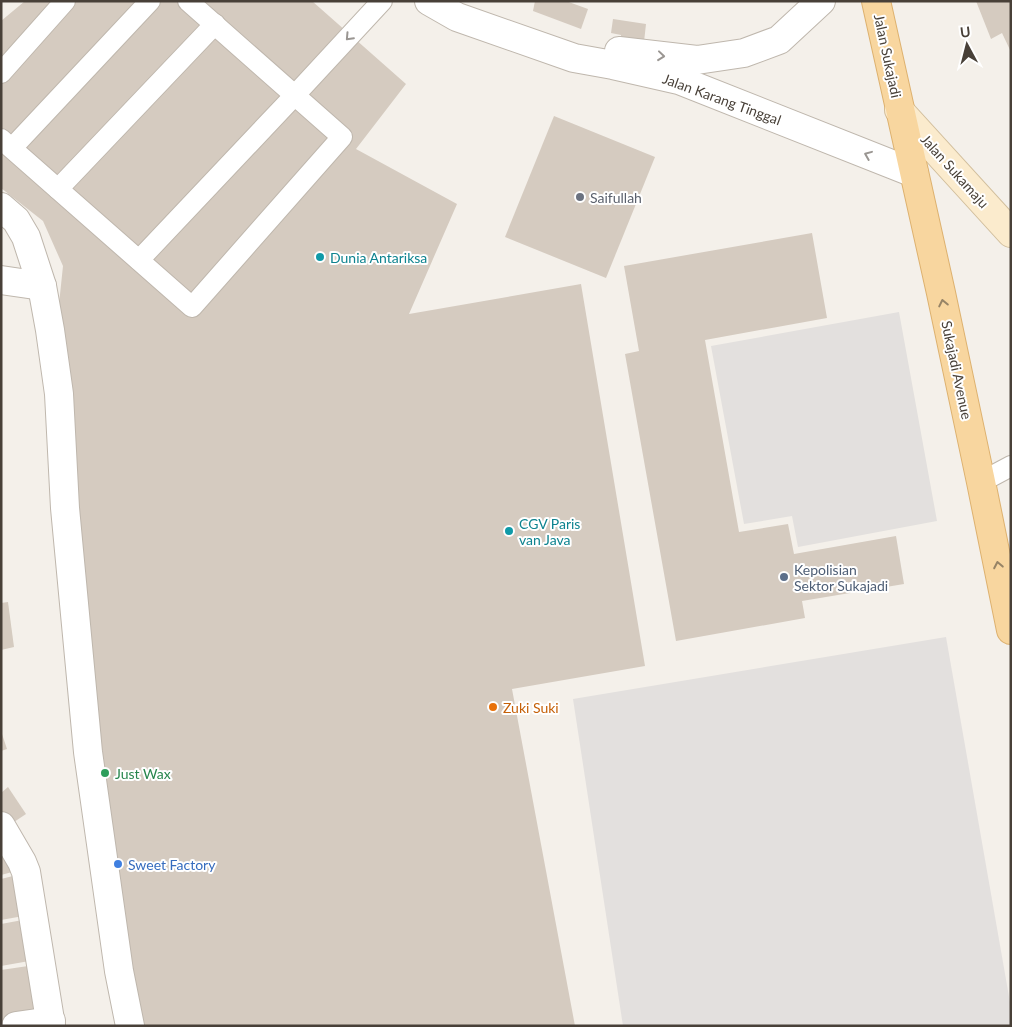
<svg xmlns="http://www.w3.org/2000/svg" width="1012" height="1027" font-family="Lato,sans-serif">
  <style>
    .parking { fill: #e3e0de }
    .building { fill: #d5cbc0 }
    .lines { fill: none; stroke-linecap: round; stroke-linejoin: round }
    .lane-casing { stroke: #bfb7ad; stroke-width: 22 }
    .street-casing { stroke: #bfb7ad; stroke-width: 30 }
    .secondary-casing { stroke: #d1be9c; stroke-width: 30 }
    .primary-casing { stroke: #ddb16f; stroke-width: 30 }
    .lane { stroke: #fff; stroke-width: 20 }
    .street { stroke: #fff; stroke-width: 28 }
    .secondary { stroke: #fbebcd; stroke-width: 28 }
    .primary { stroke: #f8d69f; stroke-width: 28 }
    .oneway { stroke: #9a9692 }
    .oneway2 { stroke: #978466 }
    .worship-dot { fill: #6b7280; stroke: #fff; stroke-width: 2 }
    .culture-dot { fill: #0f9aa8; stroke: #fff; stroke-width: 2 }
    .service-dot { fill: #5c6f8a; stroke: #fff; stroke-width: 2 }
    .food-dot { fill: #e8710a; stroke: #fff; stroke-width: 2 }
    .leisure-dot { fill: #2e9e5b; stroke: #fff; stroke-width: 2 }
    .shop-dot { fill: #3f7fe0; stroke: #fff; stroke-width: 2 }
    .labels { text-anchor: middle; dominant-baseline: central; stroke-width: 4; stroke-linejoin: round; paint-order: stroke }
    .street-label { font-size: 14px; fill: #484038; stroke: #fff }
    .worship-label { font-size: 14px; fill: #5b616d; stroke: #fff; text-anchor: start }
    .culture-label { font-size: 14px; fill: #0d838f; stroke: #fff; text-anchor: start }
    .service-label { font-size: 14px; fill: #4e5e75; stroke: #fff; text-anchor: start }
    .food-label { font-size: 14px; fill: #c56008; stroke: #fff; text-anchor: start }
    .leisure-label { font-size: 14px; fill: #27864d; stroke: #fff; text-anchor: start }
    .shop-label { font-size: 14px; fill: #366cbe; stroke: #fff; text-anchor: start }
  </style>
  <rect width="100%" height="100%" fill="#f4f0ea"/>
  <g class="parking">
    <polygon points="899,312 937,521 798,547 792,516 744,524 711,346"/>
    <polygon points="946,637 1011,1008 1011,1026 623,1026 573,699"/>
  </g>
  <g class="building">
    <polygon points="25,1 312,1 406,84 356,149 457,204 409,314 581,284 645,666 512,689 575,1026 141,1026 94,726 59,304 63,266 43,221 1,188 1,21"/>
    <polygon points="535,1 566,1 588,9 581,29 533,11"/>
    <polygon points="976,1 1011,1 1011,52 1002,33 991,39"/>
    <polygon points="613,19 646,24 644,42 621,40 621,35 611,33"/>
    <polygon points="554,116 655,157 606,278 505,237"/>
    <polygon points="812,233 827,318 705,340 739,532 788,524 794,554 896,536 904,584 802,601 805,618 676,641 625,354 639,351 624,266"/>
    <polygon points="8,602 14,647 1,650 1,603"/>
    <polygon points="1,731 7,749 1,751"/>
    <polygon points="8,787 26,814 8,826 1,815 1,793"/>
    <polygon points="1,838 16,871 1,875"/>
    <polygon points="21,874 29,915 1,920 1,879"/>
    <polygon points="28,919 35,960 1,966 1,924"/>
    <polygon points="35,965 44,1018 1,1025 1,970"/>
  </g>
  <g class="lines">
    <g class="lane-casing">
      <g id="lane">
        <polyline points="1,73 65,1"/>
        <polyline points="1,139 192,307 342,137 188,1"/>
        <polyline points="12,148 150,1"/>
        <polyline points="58,189 215,24"/>
        <polyline points="139,260 295,95 382,1"/>
        <polyline points="981,482 1011,466"/>
      </g>
    </g>
    <g class="street-casing">
      <g id="street">
        <polyline points="429,1 457,17 574,58 613,65 679,80 914,173"/>
        <polyline points="619,51 697,60 744,53 779,40 821,1"/>
        <polyline points="1,207 16,220 26,237 42,286 50,330 59,394 65,508 88,752 119,971 130,1026"/>
        <polyline points="1,280 42,286"/>
        <polyline points="1,826 22,862 26,872 51,1026"/>
        <polyline points="16,1026 51,1021"/>
      </g>
    </g>
    <g class="secondary-casing">
      <polyline id="secondary" points="899,110 1011,233"/>
    </g>
    <g class="primary-casing">
      <polyline id="primary" points="876,1 941,293 981,482 1011,630"/>
    </g>
    <use href="#lane" class="lane"/>
    <use href="#street" class="street"/>
    <use href="#secondary" class="secondary"/>
    <use href="#primary" class="primary"/>
  </g>
  <defs><path id="oneway-chevron" d="M-2-3.5L2.5 0L-2 3.5" fill="none" stroke-width="1.6" stroke-linecap="round" stroke-linejoin="round" transform="scale(1.25)"/></defs>
  <g class="oneway">
    <use href="#oneway-chevron" transform="translate(349 37) rotate(133)"/>
    <use href="#oneway-chevron" transform="translate(661 56) rotate(6)"/>
    <use href="#oneway-chevron" transform="translate(868 155) rotate(-158)"/>
  </g>
  <g class="oneway2">
    <use href="#oneway-chevron" transform="translate(943 303) rotate(-102)"/>
    <use href="#oneway-chevron" transform="translate(998 565) rotate(-101)"/>
  </g>
  <circle class="worship-dot" cx="580" cy="197" r="5"/>
  <g class="culture-dot">
    <circle cx="320" cy="257" r="5"/>
    <circle cx="509" cy="531" r="5"/>
  </g>
  <circle class="service-dot" cx="784" cy="577" r="5"/>
  <circle class="food-dot" cx="493" cy="707" r="5"/>
  <circle class="leisure-dot" cx="105" cy="773" r="5"/>
  <circle class="shop-dot" cx="118" cy="864" r="5"/>
  <g class="labels">
    <g class="street-label">
      <text transform="translate(888 56) rotate(78)">Jalan Sukajadi</text>
      <text transform="translate(722 99) rotate(20)">Jalan Karang Tinggal</text>
      <text transform="translate(955 171) rotate(48)">Jalan Sukamaju</text>
      <text transform="translate(957 370) rotate(78)">Sukajadi Avenue</text>
    </g>
    <g class="worship-label">
      <text x="590" y="197">Saifullah</text>
    </g>
    <g class="culture-label">
      <text x="330" y="257">Dunia Antariksa</text>
      <text x="519" y="523">CGV Paris<tspan x="519" dy="16">van Java</tspan></text>
    </g>
    <g class="service-label">
      <text x="794" y="569">Kepolisian<tspan x="794" dy="16">Sektor Sukajadi</tspan></text>
    </g>
    <g class="food-label">
      <text x="503" y="707">Zuki Suki</text>
    </g>
    <g class="leisure-label">
      <text x="115" y="773">Just Wax</text>
    </g>
    <g class="shop-label">
      <text x="128" y="864">Sweet Factory</text>
    </g>
  </g>
  <rect width="1012" height="1027" fill="none" stroke="#484038" stroke-width="5"/>
  <g transform="translate(967 45) rotate(353)" stroke="#ffffff" stroke-width="4" paint-order="stroke">
  <path d="M0-4L9 19L0 12L-9 19Z" fill="#484038"/>
  <text y="-8" font-size="14" font-weight="bold" text-anchor="middle" fill="#484038">U</text>
  </g>
</svg>
